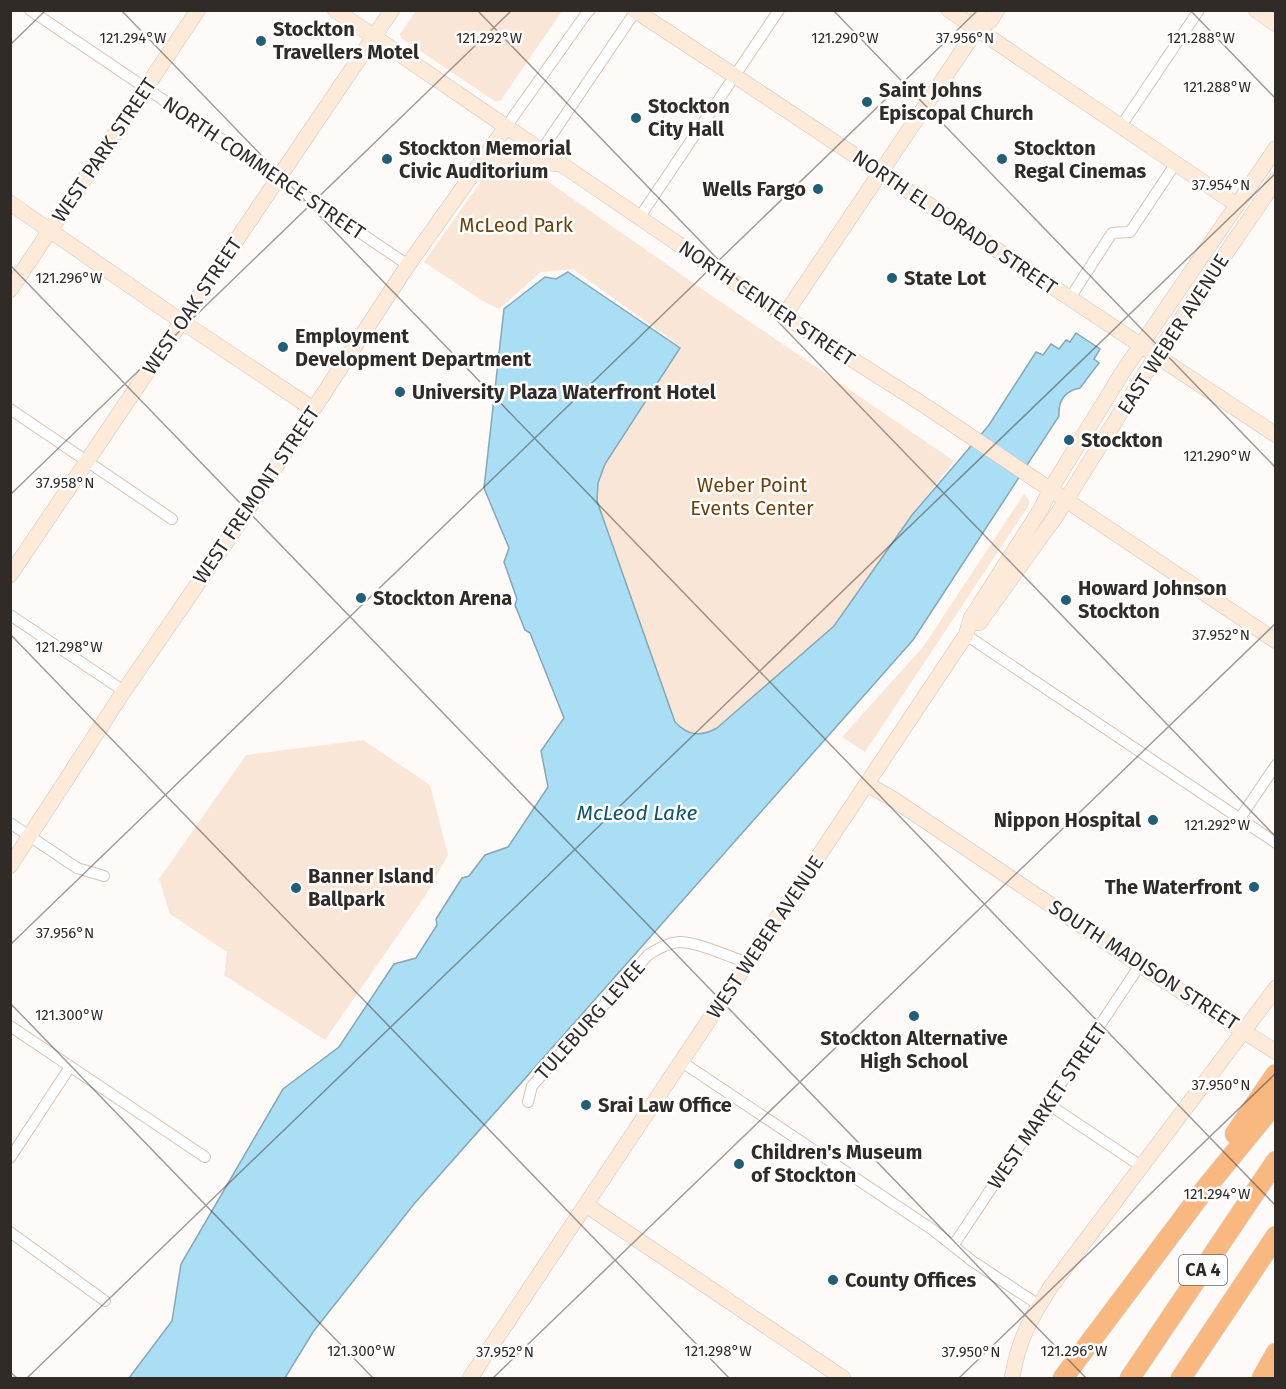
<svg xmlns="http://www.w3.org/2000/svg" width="1286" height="1389" font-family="'Fira Sans',sans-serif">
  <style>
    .green { fill: #fae6d6 }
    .water { fill: #aadef4; stroke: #85a8b6; stroke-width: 1.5 }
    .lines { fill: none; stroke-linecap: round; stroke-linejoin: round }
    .street-casing { stroke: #d2c5ba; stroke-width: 12 }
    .secondary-casing { stroke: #d2c5ba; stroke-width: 16 }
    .highway-casing { stroke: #d6d5d4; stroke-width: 21 }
    .street { stroke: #fff; stroke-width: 10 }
    .secondary { stroke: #fdead9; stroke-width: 15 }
    .highway { stroke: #f9b880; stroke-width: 20 }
    .ticks { fill: none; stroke: #302b27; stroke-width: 1.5; stroke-opacity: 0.45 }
    .poi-dot { fill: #215f76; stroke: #fff; stroke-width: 2 }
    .labels { text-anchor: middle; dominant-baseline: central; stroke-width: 5; stroke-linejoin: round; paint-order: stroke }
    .shield { fill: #fff; stroke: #6e6b68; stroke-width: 1.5 }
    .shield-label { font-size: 18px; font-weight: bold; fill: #302b27 }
    .poi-label { font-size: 20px; font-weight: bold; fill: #302b27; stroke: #fff; text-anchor: start }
    .street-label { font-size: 20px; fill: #302b27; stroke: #fff }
    .park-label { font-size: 20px; fill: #703f09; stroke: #fff }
    .water-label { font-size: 21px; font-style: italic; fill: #10546b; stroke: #fff }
    .ticks-label { font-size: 15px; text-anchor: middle; fill: #302b27; stroke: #fff; stroke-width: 5; stroke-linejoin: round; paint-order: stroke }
  </style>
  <rect width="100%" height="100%" fill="#fdfaf8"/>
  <g class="green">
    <polygon points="416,11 416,10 562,11 501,100 496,102 401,38 400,34"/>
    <path d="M520 162 715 298 954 461 912 515 834 626 717 728C701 737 688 736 675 722L597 501 598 483 605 464 681 347 573 269 541 272 499 309 481 300 424 262 484 177 503 166Z"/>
    <polygon points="1024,494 1029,500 1029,505 865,752 842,737 923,647"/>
    <polygon points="363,740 430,785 448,855 425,896 325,1040 224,975 227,952 170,914 159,879 246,755"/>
  </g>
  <path class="water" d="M568 272 680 348 605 464 598 483 597 501 675 722C688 736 701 737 717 728L834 626 912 515 989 425 1036 352 1043 355 1051 344 1059 349 1066 340 1070 342 1076 333 1100 349 1094 359 1099 363 1080 388C1065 391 1058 401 1059 416L913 640 414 1204 313 1332 285 1378H129L172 1321 181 1264 283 1089 339 1047 394 964 416 958 437 925 436 919 462 878 469 876 485 855 508 847 548 787 541 751 564 718 530 633 525 630 515 605 517 599 504 562 509 548 484 488 504 309 545 277 556 279Z"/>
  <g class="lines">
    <g class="street-casing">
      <g id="street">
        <polyline points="30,10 408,265"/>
        <polyline points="1121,126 1199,10"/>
        <polyline points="506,127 586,14 590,10"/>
        <polyline points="541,151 635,12"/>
        <polyline points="639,218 779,10"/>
        <polyline points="1070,298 1112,233 1130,232 1176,163"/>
        <polyline points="10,409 172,519"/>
        <polyline points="10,615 124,691"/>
        <polyline points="966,635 1276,843"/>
        <polyline points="1240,818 1276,765"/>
        <polyline points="10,823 77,868 104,876"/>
        <polyline points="10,1026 205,1157"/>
        <polyline points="682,1062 933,1230 972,1261 1039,1305"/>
        <path d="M528 1102 532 1086 648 955C657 949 667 943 679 942 699 942 728 957 749 963"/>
        <polyline points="1048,1104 1141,1166"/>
        <polyline points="10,1158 70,1067"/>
        <polyline points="10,1232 105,1301"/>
        <polyline points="953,1246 1140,965"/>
      </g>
    </g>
    <g class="secondary-casing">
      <g id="secondary">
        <polyline points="335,10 784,316 927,407 1276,641"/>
        <polyline points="634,10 735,76 1276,435"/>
        <polyline points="949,10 1237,205"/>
        <polyline points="1256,10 1276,24"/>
        <polyline points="977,29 979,10"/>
        <path d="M477 173C511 153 520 159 557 164"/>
        <polyline points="10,203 181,321 313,409"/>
        <polyline points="10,290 198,10"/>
        <polyline points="784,316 977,29 990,21 997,10"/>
        <polyline points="10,575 392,10"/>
        <polyline points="979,623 1056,516 1156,356 1276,180"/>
        <polyline points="867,784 893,799 1140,965 1276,1052"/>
        <polyline points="10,866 124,691 221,550 408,265 506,127"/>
        <polyline points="586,1205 843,1378"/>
        <polyline points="470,1378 966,635 971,618 1041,509 1050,490 1124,370 1276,148"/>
        <path d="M1012 1378C1019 1338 1030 1319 1052 1285L1276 988"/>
      </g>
    </g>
    <g class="highway-casing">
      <g id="highway">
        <polyline points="1235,1134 1276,1074"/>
        <polyline points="1063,1378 1205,1189 1276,1102"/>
        <polyline points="1130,1378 1276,1161"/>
        <polyline points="1181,1378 1276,1236"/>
        <polyline points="1262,1378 1276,1353"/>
      </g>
    </g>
    <use href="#street" class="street"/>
    <use href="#secondary" class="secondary"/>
    <use href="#highway" class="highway"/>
  </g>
  <path class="ticks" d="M121 10 1276 1206M477 10 1276 837M833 10 1276 468M1190 10 1276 99M10 45 46 10M10 265 1086 1378M10 495 512 10M10 634 729 1378M10 945 978 10M10 1003 373 1378M10 1372 17 1378M27 1378 1276 173M493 1378 1276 623M959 1378 1276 1073"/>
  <g class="poi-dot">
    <circle cx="261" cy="41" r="6"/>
    <circle cx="867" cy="102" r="6"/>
    <circle cx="636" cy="118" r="6"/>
    <circle cx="387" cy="159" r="6"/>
    <circle cx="1002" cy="159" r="6"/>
    <circle cx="818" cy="189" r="6"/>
    <circle cx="892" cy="278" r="6"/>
    <circle cx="283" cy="347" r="6"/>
    <circle cx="400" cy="392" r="6"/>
    <circle cx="1069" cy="440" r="6"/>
    <circle cx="361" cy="598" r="6"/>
    <circle cx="1066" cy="600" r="6"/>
    <circle cx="1153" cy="820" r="6"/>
    <circle cx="1254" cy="887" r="6"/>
    <circle cx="296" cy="888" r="6"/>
    <circle cx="914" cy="1016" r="6"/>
    <circle cx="586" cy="1105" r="6"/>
    <circle cx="739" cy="1164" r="6"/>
    <circle cx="833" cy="1280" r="6"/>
  </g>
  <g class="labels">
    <rect class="shield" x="1179" y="1255" width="48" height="30" rx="4.5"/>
    <g class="shield-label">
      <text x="1203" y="1270">CA 4</text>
    </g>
    <g class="poi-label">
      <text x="273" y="29">Stockton<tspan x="273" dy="23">Travellers Motel</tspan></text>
      <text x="879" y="90">Saint Johns<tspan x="879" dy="23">Episcopal Church</tspan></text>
      <text x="648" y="106">Stockton<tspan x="648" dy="23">City Hall</tspan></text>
      <text x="399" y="148">Stockton Memorial<tspan x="399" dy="23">Civic Auditorium</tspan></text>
      <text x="1014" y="148">Stockton<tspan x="1014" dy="23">Regal Cinemas</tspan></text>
      <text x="806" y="189" text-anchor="end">Wells Fargo</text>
      <text x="904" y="278">State Lot</text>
      <text x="295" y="336">Employment<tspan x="295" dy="23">Development Department</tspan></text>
      <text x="412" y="392">University Plaza Waterfront Hotel</text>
      <text x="1081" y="440">Stockton</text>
      <text x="1078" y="588">Howard Johnson<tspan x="1078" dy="23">Stockton</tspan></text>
      <text x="373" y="598">Stockton Arena</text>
      <text x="1141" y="820" text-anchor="end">Nippon Hospital</text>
      <text x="308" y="876">Banner Island<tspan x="308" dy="23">Ballpark</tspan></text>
      <text x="1242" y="887" text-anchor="end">The Waterfront</text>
      <text x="914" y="1038" text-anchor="middle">Stockton Alternative<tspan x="914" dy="23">High School</tspan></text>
      <text x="598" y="1105">Srai Law Office</text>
      <text x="751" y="1152">Children's Museum<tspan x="751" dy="23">of Stockton</tspan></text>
      <text x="845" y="1280">County Offices</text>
    </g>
    <g class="street-label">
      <text transform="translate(104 150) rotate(-56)">WEST PARK STREET</text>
      <text transform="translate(264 168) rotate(34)">NORTH COMMERCE STREET</text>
      <text transform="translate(955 222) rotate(34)">NORTH EL DORADO STREET</text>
      <text transform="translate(767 303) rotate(34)">NORTH CENTER STREET</text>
      <text transform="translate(192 306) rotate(-56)">WEST OAK STREET</text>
      <text transform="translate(1173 334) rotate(-57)">EAST WEBER AVENUE</text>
      <text transform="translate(256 495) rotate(-56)">WEST FREMONT STREET</text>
      <text transform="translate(765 937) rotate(-56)">WEST WEBER AVENUE</text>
      <text transform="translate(1144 965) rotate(33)">SOUTH MADISON STREET</text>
      <text transform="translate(590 1020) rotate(-48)">TULEBURG LEVEE</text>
      <text transform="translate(1047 1106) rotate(-56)">WEST MARKET STREET</text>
    </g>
    <g class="park-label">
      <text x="516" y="225">McLeod Park</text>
      <text x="752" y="485">Weber Point<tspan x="752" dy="23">Events Center</tspan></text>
    </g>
    <g class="water-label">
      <text x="637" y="813">McLeod Lake</text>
    </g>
  </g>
  <g class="ticks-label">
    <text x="965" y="43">37.956°N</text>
    <text x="133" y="43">121.294°W</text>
    <text x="489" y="43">121.292°W</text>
    <text x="845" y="43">121.290°W</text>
    <text x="1201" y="43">121.288°W</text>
    <text x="1217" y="92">121.288°W</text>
    <text x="1221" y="190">37.954°N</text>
    <text x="69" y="283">121.296°W</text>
    <text x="1217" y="461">121.290°W</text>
    <text x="65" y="488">37.958°N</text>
    <text x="1221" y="640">37.952°N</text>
    <text x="69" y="652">121.298°W</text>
    <text x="1217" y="830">121.292°W</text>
    <text x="65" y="938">37.956°N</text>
    <text x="69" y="1020">121.300°W</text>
    <text x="1221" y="1090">37.950°N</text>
    <text x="1217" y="1199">121.294°W</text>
    <text x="361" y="1356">121.300°W</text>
    <text x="718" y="1356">121.298°W</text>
    <text x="1074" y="1356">121.296°W</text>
    <text x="505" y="1357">37.952°N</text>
    <text x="971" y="1357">37.950°N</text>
  </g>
  <rect width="1286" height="1389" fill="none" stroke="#302b27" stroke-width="24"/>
</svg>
